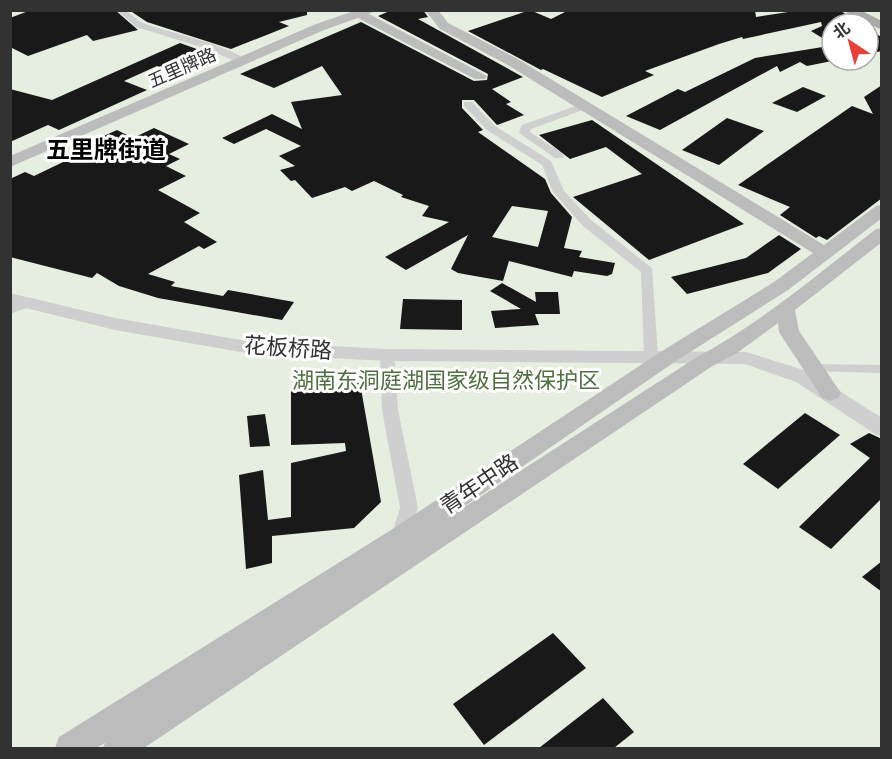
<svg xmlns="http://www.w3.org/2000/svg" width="892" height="759" font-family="Cabin,'Noto Sans SC',sans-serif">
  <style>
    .green { fill: #e6eee0; fill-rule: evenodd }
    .building { fill: #191919; fill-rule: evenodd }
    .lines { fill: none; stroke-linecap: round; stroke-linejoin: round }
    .pedestrian { fill: #cfcfcf; fill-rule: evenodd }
    .minor { fill: #cfcfcf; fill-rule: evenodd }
    .tertiary { fill: #cfcfcf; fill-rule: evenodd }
    .secondary { fill: #bcbcbc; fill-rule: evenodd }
    .primary { fill: #aaa; fill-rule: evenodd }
    .labels { text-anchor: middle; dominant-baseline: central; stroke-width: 6; stroke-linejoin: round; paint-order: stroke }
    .far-street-label { font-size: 18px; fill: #323232; stroke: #fff }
    .street-label { font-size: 22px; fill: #323232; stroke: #fff }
    .park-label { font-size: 22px; fill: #4e6f3e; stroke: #fff }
    .far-district-label { font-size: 24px; font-weight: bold; fill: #000; stroke: #fff }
  </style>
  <rect width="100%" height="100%" fill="#fff"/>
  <path class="green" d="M11 11H881V748H11ZM832 24H868V60H832Z"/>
  <g class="building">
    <polygon points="31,10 115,10 138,30 93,41 87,35 28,56 10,47 10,18"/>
    <polygon points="129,10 307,10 307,15 279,22 289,26 231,49 147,22"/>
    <path d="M392 10H423L428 17 418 19 523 77 492 89 511 102 506 104 524 115 497 125 474 100H462V108L483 130 478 132 545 179 551 193 572 217 564 248 582 251 579 257 615 263 612 274 607 276 574 271 572 277 509 261 503 281 458 273 451 269 468 235 406 270 385 257 449 222 422 216 429 206 401 197 403 195 374 181 352 191 345 187 312 198 295 180 291 181 280 170 295 166 279 156 301 146 266 129 234 144 222 138 272 114 302 129 291 102 342 95 322 66 274 88 240 74 361 22 474 81 487 80 488 74 378 16ZM512 206 548 211 538 247 492 237Z"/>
    <polygon points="530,10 551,19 569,10 755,10 756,17 801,10 840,10 858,24 832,24 832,61 807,66 800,62 780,72 777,66 660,130 626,116 678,89 685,92 755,58 829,46 827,41 811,31 822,26 821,22 743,39 742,37 719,44 645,71 654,75 602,97 543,69 541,70 468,31"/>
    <polygon points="868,30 882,37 882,51 868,54"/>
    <polygon points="180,43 216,56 176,73 157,66 124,81 147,90 59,130 48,125 10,142 10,89 52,100"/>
    <polygon points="882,85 882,198 827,240 819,236 816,238 780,215 790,207 738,185 852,106 873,114 864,97"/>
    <polygon points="803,87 826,96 797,112 772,103"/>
    <polygon points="727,118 764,131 719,165 682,150"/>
    <polygon points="592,120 690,187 744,224 649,260 573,197 642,174 606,147 570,159 539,135"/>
    <polygon points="154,128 189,144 169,154 180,159 166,166 186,176 158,190 200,213 184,222 217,242 204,249 199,246 148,274 175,282 171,286 223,296 228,290 294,302 282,320 158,298 119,286 97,273 92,278 10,257 10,179 25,172 34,176 84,152 77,148 117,130 133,138"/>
    <polygon points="779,235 801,249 768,273 687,294 671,277 746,258"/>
    <polygon points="502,283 536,302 535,292 558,292 560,314 535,314 539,325 495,328 491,311 521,309 490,291"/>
    <polygon points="403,299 462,300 462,330 400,329"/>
    <polygon points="360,383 381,502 354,528 272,536 272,563 246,569 239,475 263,470 268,520 291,517 291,463 346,451 345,443 291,445 291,388"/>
    <polygon points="805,413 840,435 778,489 743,464"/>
    <polygon points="265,414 270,446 250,447 247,416"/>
    <polygon points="869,433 882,439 882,498 831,549 799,527 870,458 850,444"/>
    <polygon points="882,561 882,592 862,577"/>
    <polygon points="553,633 586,668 484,745 453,704"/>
    <polygon points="603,698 634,732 614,748 539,748"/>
  </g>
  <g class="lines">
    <polygon class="pedestrian" points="814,364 882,365 882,373 810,371 808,368"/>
    <g class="minor">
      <path d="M117 10C133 10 133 20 146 24 173 34 227 44 248 61L240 63 201 47 136 27Z"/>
      <polygon points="464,102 472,102 495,126 551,161 564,191 591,220 652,268 658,356 656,359 651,361 644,356 641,272 583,226 553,192 542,165 487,130 464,106"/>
      <polygon points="584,103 589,106 588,108 531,129 530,132 563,154 563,158 555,158 519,133 522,125"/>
      <polygon points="27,299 34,303 32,306 10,314 10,305"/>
      <polygon points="387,350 394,355 398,410 418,508 406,542 400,544 394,542 391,537 400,508 382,410 380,355"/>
    </g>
    <polygon class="tertiary" points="10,293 115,318 252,342 387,349 746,352 810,372 882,418 882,436 875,434 796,382 745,364 387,361 252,354 115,330 10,304"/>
    <g class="secondary">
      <polygon points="357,10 375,10 369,14 487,76 485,79 475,79 358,18 324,30 10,167 10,156 316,24"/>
      <path d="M425 10H438L448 23 516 58 824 245 876 206 882 205V218L788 290 676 361 446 519 697 357C761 323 818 274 876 229L882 228V242L795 310 799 331 841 393 838 398 830 401 822 398 779 332 778 323 737 353 711 367 144 748H103L105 743 96 748H55L59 737 391 530 662 351 774 282 813 253 506 64 440 29Z"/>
    </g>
    <polygon class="primary" points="842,10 860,10 882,21 882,30"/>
  </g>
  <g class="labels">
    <g class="far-street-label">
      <text transform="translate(182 68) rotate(-24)">五里牌路</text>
    </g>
    <g class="street-label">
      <text transform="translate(288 348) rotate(4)">花板桥路</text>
      <text transform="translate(479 484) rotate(-34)">青年中路</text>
    </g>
    <g class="park-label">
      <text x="446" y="380">湖南东洞庭湖国家级自然保护区</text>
    </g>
    <g class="far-district-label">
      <text x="106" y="149">五里牌街道</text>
    </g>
  </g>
  <rect width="892" height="759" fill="none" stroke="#323232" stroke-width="24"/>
  <g transform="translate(850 42) rotate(324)"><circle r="28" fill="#ffffff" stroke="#adadad" stroke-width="1.5"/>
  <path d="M0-4.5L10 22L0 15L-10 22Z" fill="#e74036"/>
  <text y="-9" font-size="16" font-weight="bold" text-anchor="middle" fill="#323232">北</text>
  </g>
</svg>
